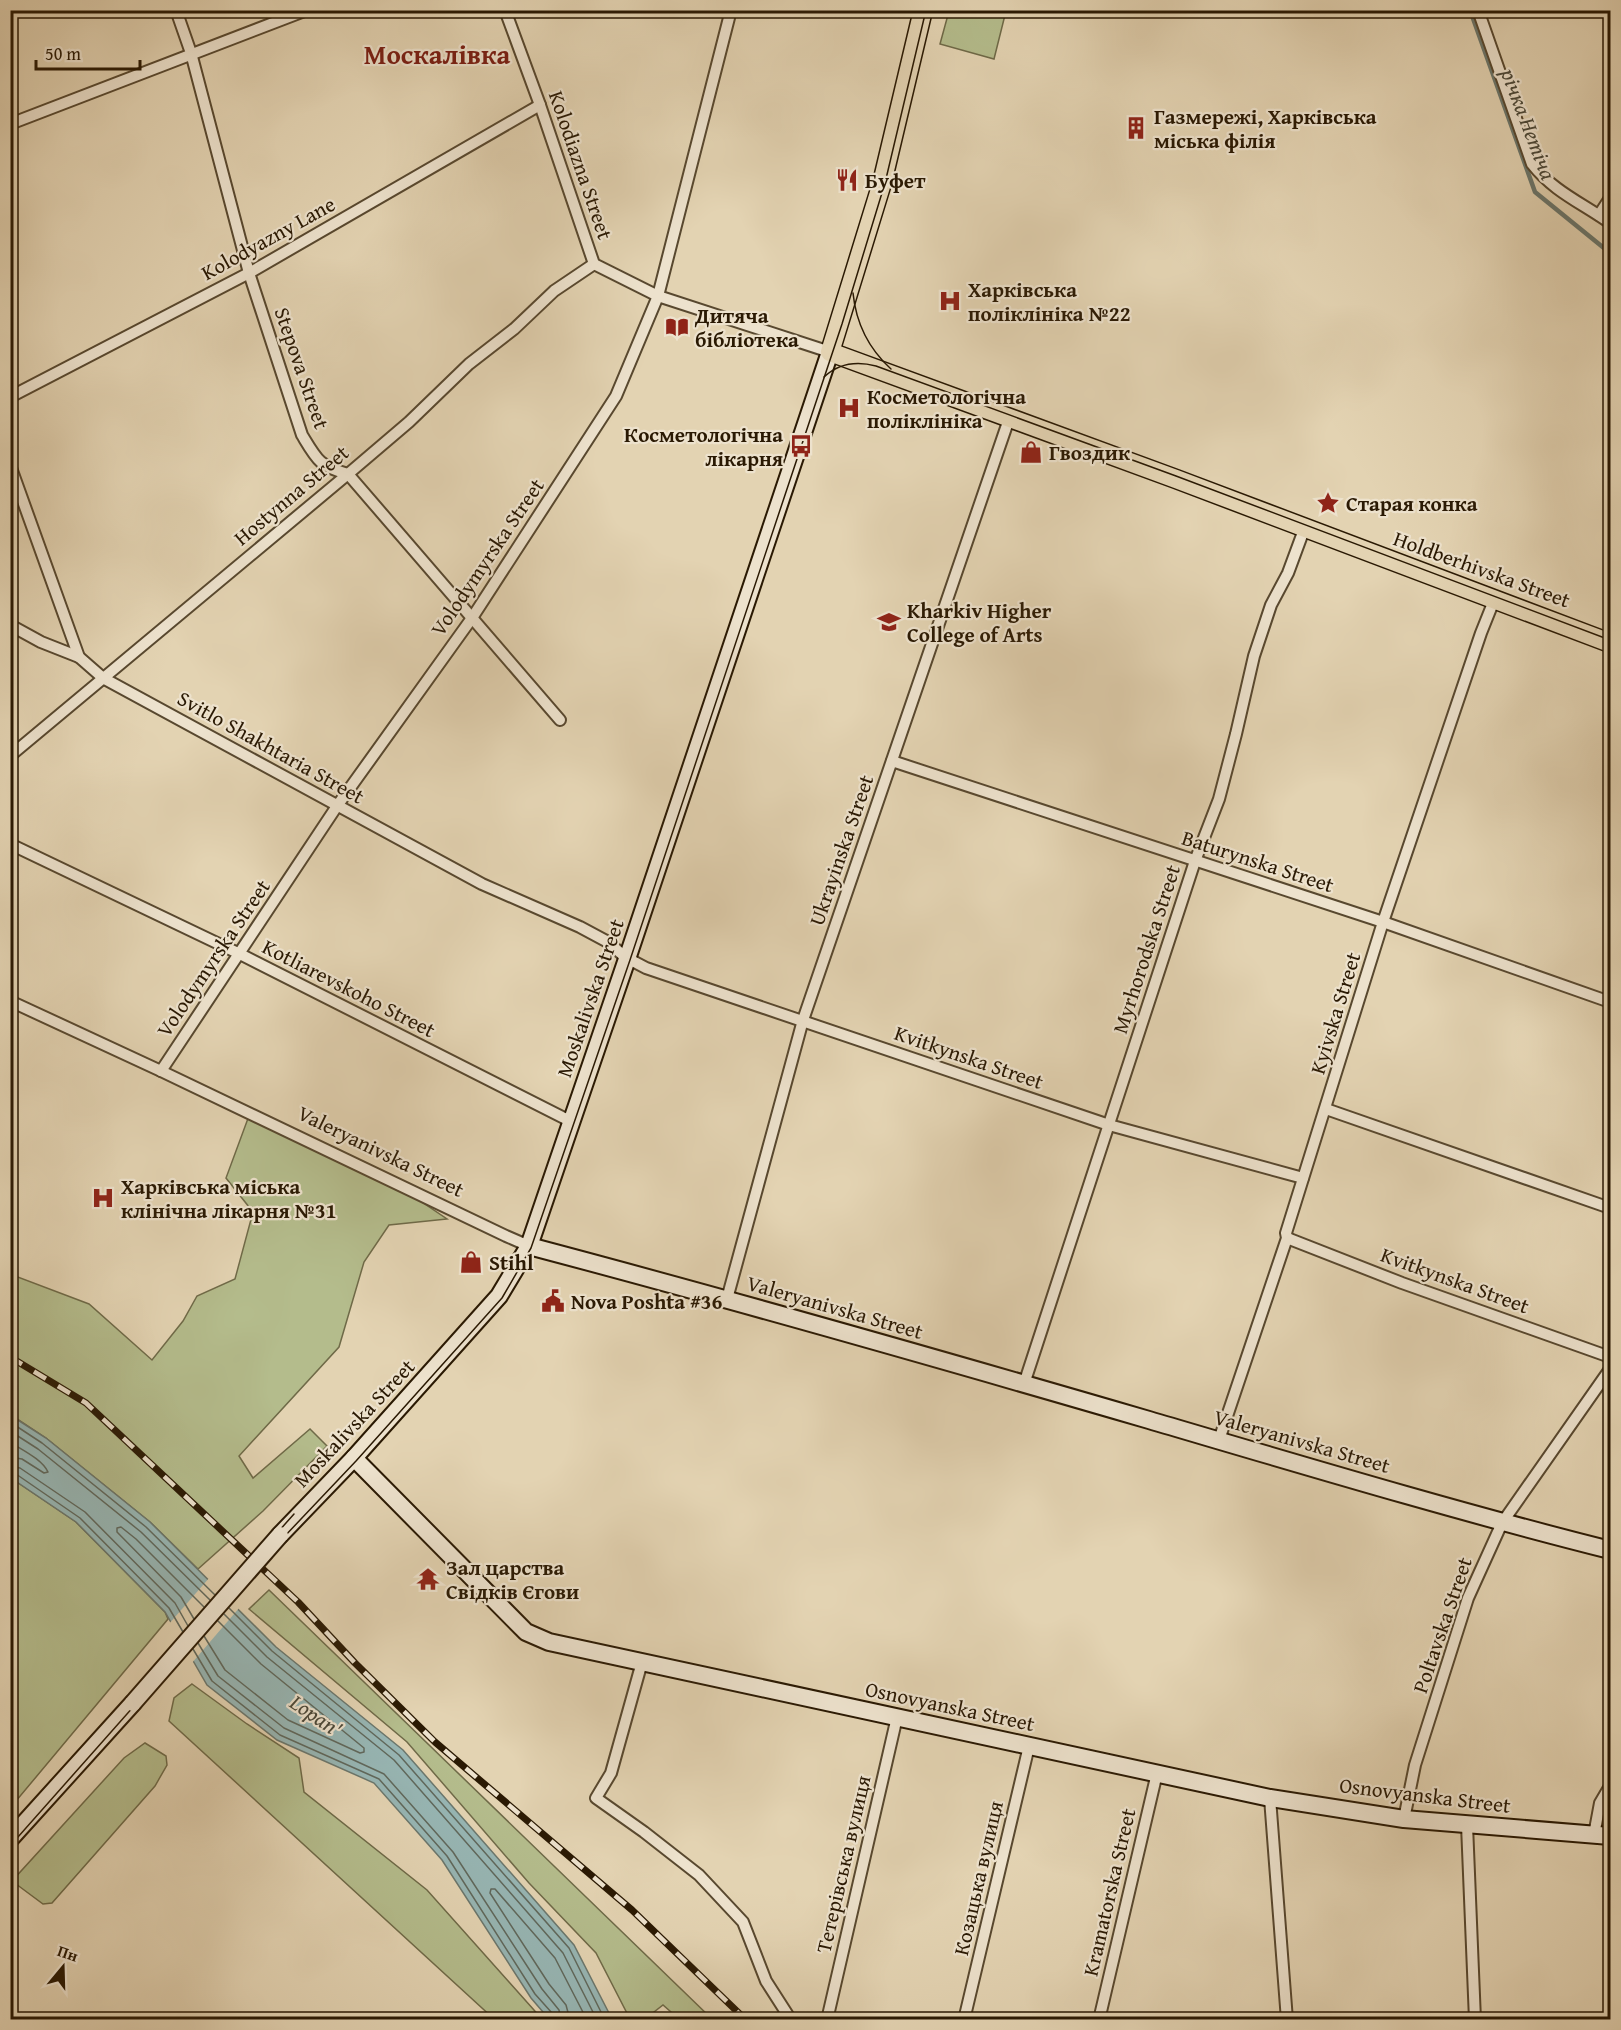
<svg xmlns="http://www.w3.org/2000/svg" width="1621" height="2030" font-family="'Gentium Book Plus',serif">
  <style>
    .green { fill: #b4bc8c; stroke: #6f6a48; stroke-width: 1.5 }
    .water { fill: #97b6b4; stroke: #6b776d; stroke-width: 1.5 }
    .pier { fill: #e3d3b2 }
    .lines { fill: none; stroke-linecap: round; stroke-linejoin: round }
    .shore { stroke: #60685c; stroke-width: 1.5 }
    .stream { stroke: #6b776d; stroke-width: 4.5 }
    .street-casing { stroke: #58482f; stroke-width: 14 }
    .secondary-casing { stroke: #2a1903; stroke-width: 20 }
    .primary-casing { stroke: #2a1903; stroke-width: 21 }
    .street { stroke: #ede2cd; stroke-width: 10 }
    .secondary { stroke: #ede2cd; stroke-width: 16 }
    .primary { stroke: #e3d3b2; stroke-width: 18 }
    .tram { stroke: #2a1903; stroke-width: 1.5 }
    .rail-casing { stroke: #2a1903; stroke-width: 7 }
    .rail { stroke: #ede2cd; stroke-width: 4.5; stroke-dasharray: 14; stroke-linecap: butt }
    .secondary-bridge-casing { stroke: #2a1903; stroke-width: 20; stroke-linecap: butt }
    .secondary-bridge { stroke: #ede2cd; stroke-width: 16 }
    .labels { text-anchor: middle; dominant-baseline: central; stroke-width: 4.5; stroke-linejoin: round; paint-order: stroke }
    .poi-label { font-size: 21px; font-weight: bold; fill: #2a1903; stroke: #ede2cd; text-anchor: start }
    .street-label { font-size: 21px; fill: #2a1903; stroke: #ede2cd }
    .water-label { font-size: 22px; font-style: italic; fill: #4b4838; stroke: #ede2cd }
    .district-label { font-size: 27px; font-weight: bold; fill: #7a1f14; stroke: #ede2cd }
  </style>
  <rect width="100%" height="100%" fill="#e3d3b2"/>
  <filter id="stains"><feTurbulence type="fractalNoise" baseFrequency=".00333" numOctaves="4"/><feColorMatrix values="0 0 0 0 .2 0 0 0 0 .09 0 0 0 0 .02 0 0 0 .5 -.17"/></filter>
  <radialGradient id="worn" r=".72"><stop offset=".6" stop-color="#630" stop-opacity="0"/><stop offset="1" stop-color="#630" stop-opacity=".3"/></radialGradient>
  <g class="green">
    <polygon points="949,11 1006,11 994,59 940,44"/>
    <polygon points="250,1113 392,1182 447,1219 389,1225 364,1262 339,1347 239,1456 253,1478 310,1429 327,1446 263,1511 198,1569 150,1522 46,1438 11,1415 10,1274 89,1304 152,1360 183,1321 197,1296 235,1279 253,1212 226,1178"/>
    <polygon points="11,1478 76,1522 165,1612 168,1619 11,1807"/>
    <polygon points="269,1590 712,2019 679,2019 663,2005 645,2019 630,2019 596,1953 529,1883 407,1742 249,1609"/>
    <polygon points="192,1684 247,1724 299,1758 304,1792 427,1890 542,2019 494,2019 169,1721 174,1698"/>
    <polygon points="145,1743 166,1756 167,1765 155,1786 52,1903 43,1904 12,1881 124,1758"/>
  </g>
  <polygon class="water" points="10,1415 46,1438 150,1522 276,1647 403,1750 574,1945 612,2019 549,2019 531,1998 442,1860 374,1783 277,1740 207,1685 165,1612 76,1522 11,1478"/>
  <polygon class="pier" points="210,1577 240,1607 191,1664 168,1625"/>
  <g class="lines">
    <g class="shore">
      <polyline points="10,1422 42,1443 146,1527 215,1595"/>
      <polyline points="10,1431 38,1449 141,1532 210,1600"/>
      <path d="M10 1442C22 1450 42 1459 48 1472L44 1473 22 1459 10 1457"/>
      <polyline points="10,1466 20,1468 85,1512 175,1603 188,1626"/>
      <polyline points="10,1473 16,1474 80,1518 169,1608 183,1632"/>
      <polyline points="229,1608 272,1651 399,1755 569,1948 605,2020"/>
      <polyline points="224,1614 267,1657 394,1760 563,1953 597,2020"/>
      <polyline points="194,1619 181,1597 117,1532 117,1528 121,1527 136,1539 204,1607"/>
      <polyline points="204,1636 225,1670 288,1720 360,1753 364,1752 364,1748 261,1664 218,1621"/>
      <polyline points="198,1643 218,1676 284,1728 384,1774 453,1852 542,1989 559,2010 561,2020"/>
      <polyline points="193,1649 212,1681 280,1735 379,1779 447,1856 535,1994 552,2013 553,2020"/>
      <polyline points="570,2020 566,2005 549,1984 490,1893 491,1889 495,1889 555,1958 587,2020"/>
    </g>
    <polyline class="stream" points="1470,10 1535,192 1610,253"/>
    <g class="street-casing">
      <g id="street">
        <path d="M176 10 191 53 249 273 302 435C317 460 319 466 348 474L560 720"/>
        <polyline points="505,10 540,105 594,264 658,296 830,352"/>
        <path d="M1478 10 1532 164C1554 192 1582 203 1610 223"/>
        <polyline points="10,124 307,10"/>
        <polyline points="1599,215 1610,198"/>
        <polyline points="10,397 249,273 540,105"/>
        <polyline points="10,465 79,657 103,678 482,884 580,927 608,942 625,957 646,968 1109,1125 1303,1178"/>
        <polyline points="10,625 41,642 79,657"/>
        <polyline points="10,756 348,474 409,422 469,364 514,329 554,291 594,264"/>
        <polyline points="892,761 1383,922 1610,1002"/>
        <polyline points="10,844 240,954 572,1122"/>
        <polyline points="10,1001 161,1071 506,1236 529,1246"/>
        <polyline points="161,1071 337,806 472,618 616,396 658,296 731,10"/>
        <polyline points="1326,1109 1610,1208"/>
        <polyline points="1287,1238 1402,1283 1610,1357"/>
        <polyline points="727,1299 803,1020 1009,419"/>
        <polyline points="1024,1384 1195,861 1219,799 1236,734 1254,656 1271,605 1288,573 1305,527"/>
        <polyline points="1219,1440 1287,1238 1286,1233 1383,922 1481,633 1495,598"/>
        <polyline points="642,1662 611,1773 596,1798 644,1832 699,1875 743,1922 766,1981 791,2020"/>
        <polyline points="1270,1798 1287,2020"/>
        <polyline points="1404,1819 1415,1765 1468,1598 1502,1523 1610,1369"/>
        <polyline points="1467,1825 1475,2020"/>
        <polyline points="1594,1835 1600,1803 1610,1786"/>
        <polyline points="827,2020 897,1717"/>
        <polyline points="964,2020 1029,1746"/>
        <polyline points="1099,2020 1157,1773"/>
      </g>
    </g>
    <g class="secondary-casing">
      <g id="secondary">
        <path d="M529 1246C737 1301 943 1360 1149 1420 1302 1465 1455 1511 1610 1550"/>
        <polyline points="354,1458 526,1632 549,1642 1270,1798 1404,1819 1610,1836"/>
        <polyline points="280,1535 354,1458 499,1296 529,1246 627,959 830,352"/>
        <polyline points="10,1839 133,1703"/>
      </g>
    </g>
    <g class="primary-casing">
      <polyline id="primary" points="923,10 882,183 830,352 1176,479 1610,643"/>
    </g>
    <use href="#street" class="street"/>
    <use href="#secondary" class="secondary"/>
    <use href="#primary" class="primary"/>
    <g class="tram">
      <path d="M853 293C856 323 869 349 891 369"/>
      <path d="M824 377C839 363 857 361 876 366L1176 476 1610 640"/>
      <polyline points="236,1579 294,1514"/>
      <polyline points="10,1846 283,1538 356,1461 502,1298 531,1248 630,960 842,324 885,183 926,10"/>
    </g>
    <g class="rail-casing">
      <polyline id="rail" points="10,1357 86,1403 298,1602 355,1663 435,1742 632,1910 746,2020"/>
    </g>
    <use href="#rail" class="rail"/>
    <g class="secondary-bridge-casing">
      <polyline id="secondary-bridge" points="133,1703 280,1535"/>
    </g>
    <use href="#secondary-bridge" class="secondary-bridge"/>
  </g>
  <defs>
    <g id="building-bare" transform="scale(1.8)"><path d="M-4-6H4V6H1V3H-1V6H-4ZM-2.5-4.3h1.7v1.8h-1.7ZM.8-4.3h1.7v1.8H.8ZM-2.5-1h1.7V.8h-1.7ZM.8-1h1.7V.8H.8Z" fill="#8f2418" stroke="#ede2cd" stroke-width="2.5" paint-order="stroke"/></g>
    <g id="restaurant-bare" transform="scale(1.8)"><path d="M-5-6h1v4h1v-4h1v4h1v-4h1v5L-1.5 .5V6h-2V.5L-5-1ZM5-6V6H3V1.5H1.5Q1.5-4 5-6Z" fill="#8f2418" stroke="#ede2cd" stroke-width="2.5" paint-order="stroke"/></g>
    <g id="hospital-bare" transform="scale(1.8)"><path d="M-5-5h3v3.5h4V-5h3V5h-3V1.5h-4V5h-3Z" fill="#8f2418" stroke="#ede2cd" stroke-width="2.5" paint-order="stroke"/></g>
    <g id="library-bare" transform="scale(1.8)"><path d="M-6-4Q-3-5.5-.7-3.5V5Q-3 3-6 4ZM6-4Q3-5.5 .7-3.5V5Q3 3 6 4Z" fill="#8f2418" stroke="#ede2cd" stroke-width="2.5" paint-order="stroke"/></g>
    <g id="bus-bare" transform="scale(1.8)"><path d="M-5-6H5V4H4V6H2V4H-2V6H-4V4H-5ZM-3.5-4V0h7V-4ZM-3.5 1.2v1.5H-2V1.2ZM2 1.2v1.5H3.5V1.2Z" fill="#8f2418" stroke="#ede2cd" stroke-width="2.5" paint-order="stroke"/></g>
    <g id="shop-bare" transform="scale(1.8)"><path d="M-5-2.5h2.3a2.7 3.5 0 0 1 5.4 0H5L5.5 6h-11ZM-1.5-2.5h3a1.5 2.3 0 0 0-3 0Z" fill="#8f2418" stroke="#ede2cd" stroke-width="2.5" paint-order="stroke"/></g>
    <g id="sight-bare" transform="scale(1.8)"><path d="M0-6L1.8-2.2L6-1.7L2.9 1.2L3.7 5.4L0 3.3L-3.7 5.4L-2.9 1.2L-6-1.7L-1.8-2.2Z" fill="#8f2418" stroke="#ede2cd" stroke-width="2.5" paint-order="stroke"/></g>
    <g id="university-bare" transform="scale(1.8)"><path d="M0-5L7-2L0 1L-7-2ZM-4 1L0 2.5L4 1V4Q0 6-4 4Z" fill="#8f2418" stroke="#ede2cd" stroke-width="2.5" paint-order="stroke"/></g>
    <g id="civic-bare" transform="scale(1.8)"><path d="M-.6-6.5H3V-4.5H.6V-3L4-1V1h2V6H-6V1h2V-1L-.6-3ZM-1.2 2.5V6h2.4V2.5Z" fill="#8f2418" stroke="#ede2cd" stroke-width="2.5" paint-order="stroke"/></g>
    <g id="temple-bare" transform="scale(1.8)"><path d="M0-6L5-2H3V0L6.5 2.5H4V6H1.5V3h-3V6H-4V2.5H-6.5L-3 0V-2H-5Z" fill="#8f2418" stroke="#ede2cd" stroke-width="2.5" paint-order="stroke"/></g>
  </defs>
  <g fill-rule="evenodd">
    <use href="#building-bare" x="1136" y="128"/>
    <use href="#restaurant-bare" x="847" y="180"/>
    <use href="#hospital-bare" x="950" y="301"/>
    <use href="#library-bare" x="677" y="327"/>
    <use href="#hospital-bare" x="849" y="408"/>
    <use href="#bus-bare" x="801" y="446"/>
    <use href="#shop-bare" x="1031" y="452"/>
    <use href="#sight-bare" x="1328" y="503"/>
    <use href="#university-bare" x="889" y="622"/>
    <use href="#hospital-bare" x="103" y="1198"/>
    <use href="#shop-bare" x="471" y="1262"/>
    <use href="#civic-bare" x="553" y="1301"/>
    <use href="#temple-bare" x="428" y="1579"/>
  </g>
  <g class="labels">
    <g class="poi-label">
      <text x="1154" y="116">Газмережі, Харківська<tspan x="1154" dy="24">міська філія</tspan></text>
      <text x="865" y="180">Буфет</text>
      <text x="968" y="289">Харківська<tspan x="968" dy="24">поліклініка №22</tspan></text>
      <text x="695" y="315">Дитяча<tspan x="695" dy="24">бібліотека</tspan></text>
      <text x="867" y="396">Косметологічна<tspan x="867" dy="24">поліклініка</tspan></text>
      <text x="783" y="434" text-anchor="end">Косметологічна<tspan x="783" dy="24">лікарня</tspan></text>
      <text x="1049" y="452">Гвоздик</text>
      <text x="1346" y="503">Старая конка</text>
      <text x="907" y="610">Kharkiv Higher<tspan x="907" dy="24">College of Arts</tspan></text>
      <text x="121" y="1186">Харківська міська<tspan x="121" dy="24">клінічна лікарня №31</tspan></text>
      <text x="489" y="1262">Stihl</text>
      <text x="571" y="1301">Nova Poshta #36</text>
      <text x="446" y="1567">Зал царства<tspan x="446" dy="24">Свідків Єгови</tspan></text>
    </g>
    <g class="street-label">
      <text transform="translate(581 165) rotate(71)">Kolodiazna Street</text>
      <text transform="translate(268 238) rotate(-29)">Kolodyazny Lane</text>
      <text transform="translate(302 368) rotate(71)">Stepova Street</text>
      <text transform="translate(291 495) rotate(-40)">Hostynna Street</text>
      <text transform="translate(487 557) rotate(-56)">Volodymyrska Street</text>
      <text transform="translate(1482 569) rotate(20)">Holdberhivska Street</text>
      <text transform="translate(271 747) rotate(29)">Svitlo Shakhtaria Street</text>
      <text transform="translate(841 850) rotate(-71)">Ukrayinska Street</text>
      <text transform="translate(1258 861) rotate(18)">Baturynska Street</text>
      <text transform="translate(1146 949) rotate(-72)">Myrhorodska Street</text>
      <text transform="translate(213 958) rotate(-56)">Volodymyrska Street</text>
      <text transform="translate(349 988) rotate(27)">Kotliarevskoho Street</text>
      <text transform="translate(590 998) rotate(-71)">Moskalivska Street</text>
      <text transform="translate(1335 1013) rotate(-73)">Kyivska Street</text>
      <text transform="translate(969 1057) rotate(19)">Kvitkynska Street</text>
      <text transform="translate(381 1151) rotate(26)">Valeryanivska Street</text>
      <text transform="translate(1455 1280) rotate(20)">Kvitkynska Street</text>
      <text transform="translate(835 1307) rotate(16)">Valeryanivska Street</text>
      <text transform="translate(354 1423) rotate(-47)">Moskalivska Street</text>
      <text transform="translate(1302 1441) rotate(16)">Valeryanivska Street</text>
      <text transform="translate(1442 1625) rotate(-71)">Poltavska Street</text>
      <text transform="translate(950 1706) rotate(12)">Osnovyanska Street</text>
      <text transform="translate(1425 1795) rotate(7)">Osnovyanska Street</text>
      <text transform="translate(843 1864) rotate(-77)">Тетерівська вулиця</text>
      <text transform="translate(978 1878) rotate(-77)">Козацька вулиця</text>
      <text transform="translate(1109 1892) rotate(-77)">Kramatorska Street</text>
    </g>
    <g class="water-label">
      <text transform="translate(1529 124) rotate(69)">річка Нетіча</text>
      <text transform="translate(316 1715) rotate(34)">Lopan'</text>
    </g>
    <g class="district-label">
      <text x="437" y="54">Москалівка</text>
    </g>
  </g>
  <rect width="1621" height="2030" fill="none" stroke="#e3d3b2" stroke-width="36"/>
  <rect x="12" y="12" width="1597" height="2006" fill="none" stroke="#2a1903" stroke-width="3"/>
  <rect x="18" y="18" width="1585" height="1994" fill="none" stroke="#2a1903" stroke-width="1.5"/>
  <g transform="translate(63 1967) rotate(19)" stroke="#ede2cd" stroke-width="4.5" paint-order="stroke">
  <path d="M0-4.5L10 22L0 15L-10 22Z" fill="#2a1903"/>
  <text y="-9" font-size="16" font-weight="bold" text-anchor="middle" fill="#2a1903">Пн</text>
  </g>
  <path d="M36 60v9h104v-9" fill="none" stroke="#2a1903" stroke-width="3"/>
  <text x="45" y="60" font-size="18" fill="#2a1903" stroke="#ede2cd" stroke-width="4.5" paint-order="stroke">50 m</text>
  <rect width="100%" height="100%" filter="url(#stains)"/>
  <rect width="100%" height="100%" fill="url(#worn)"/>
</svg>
